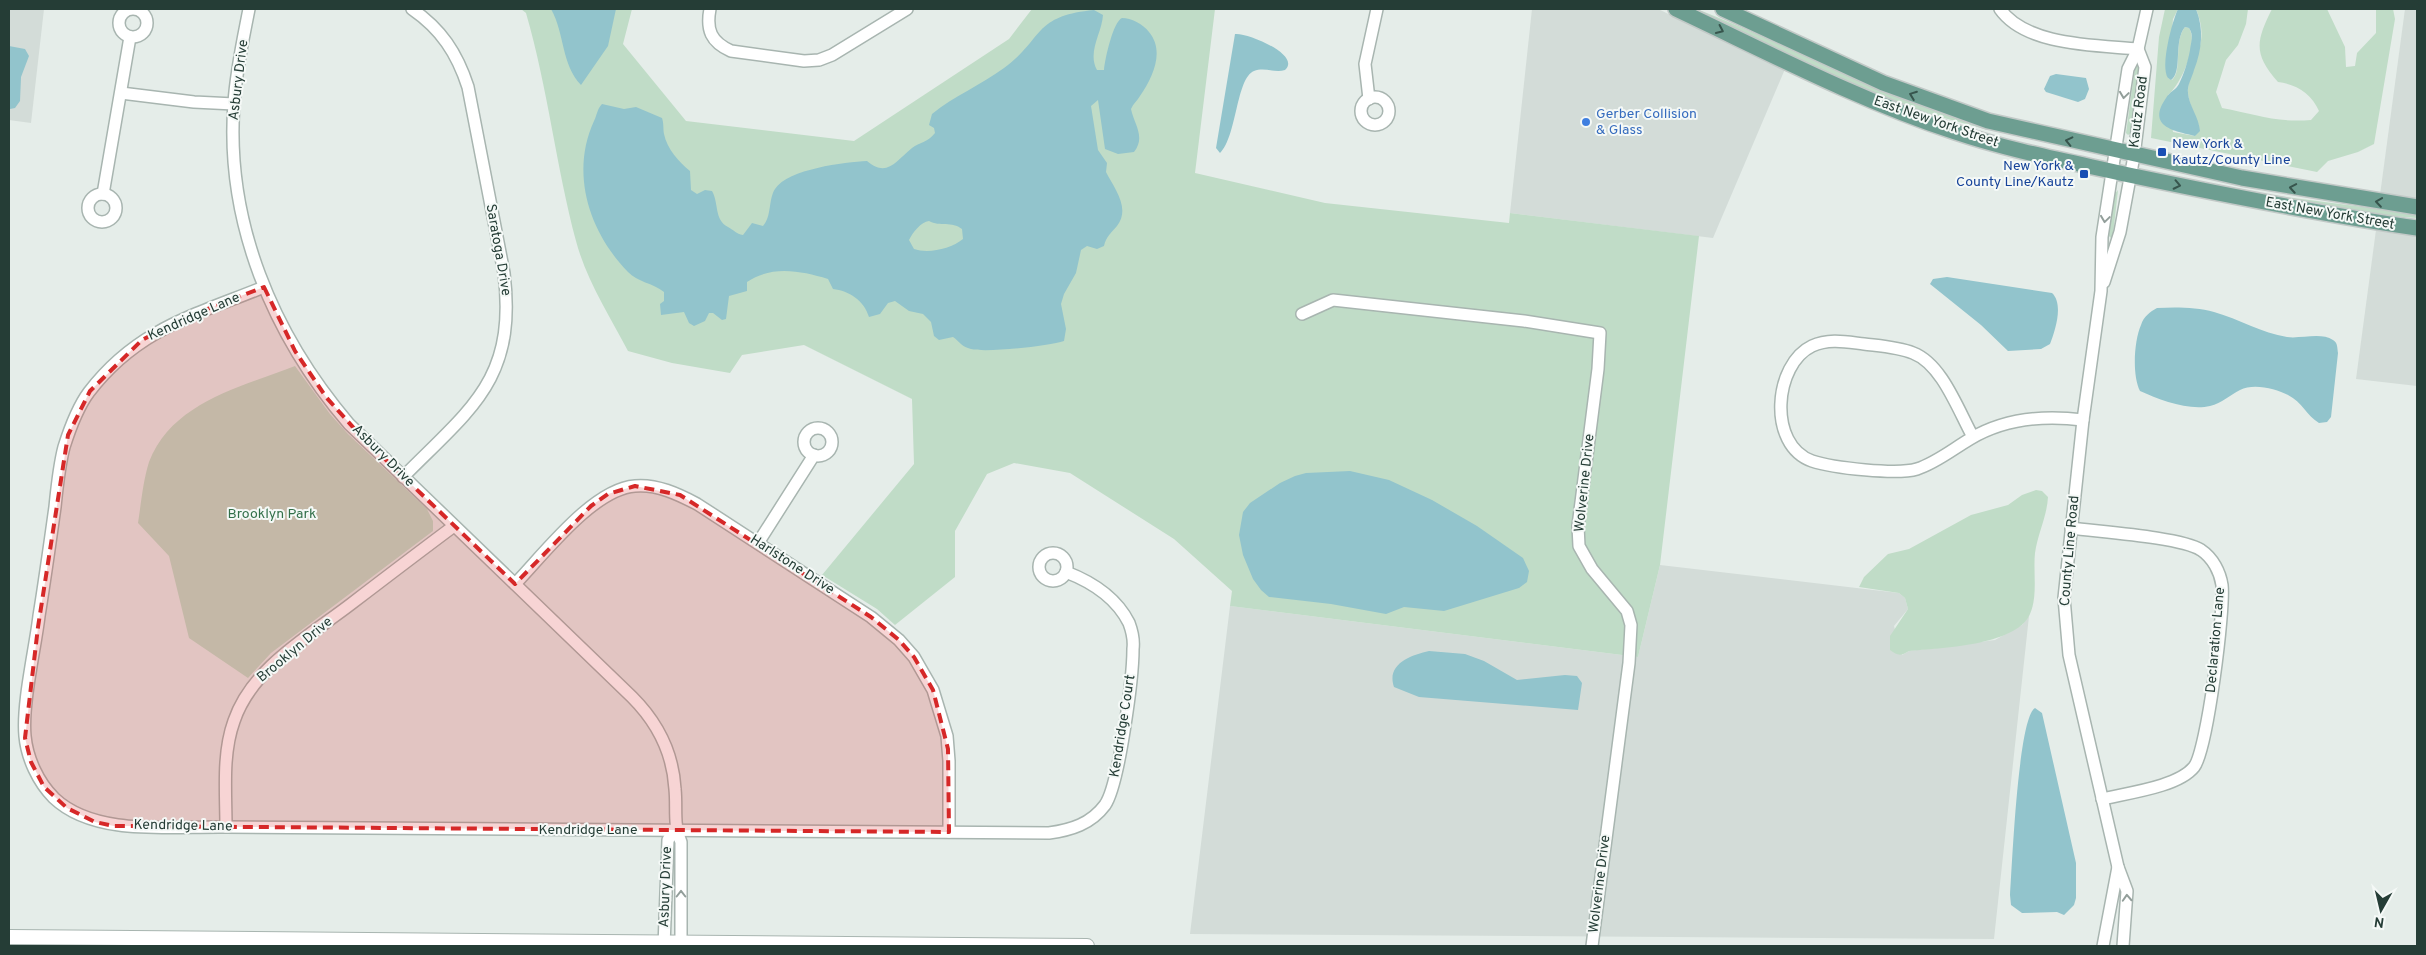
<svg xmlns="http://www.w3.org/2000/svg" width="2426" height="955" font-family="Overpass,sans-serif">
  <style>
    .built { fill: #d3dcd8 }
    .green { fill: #c0dcc7 }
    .water { fill: #92c4cc; fill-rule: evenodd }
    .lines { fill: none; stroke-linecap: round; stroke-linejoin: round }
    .minor-casing { stroke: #a8b5b0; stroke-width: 14 }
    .tertiary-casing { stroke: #a8b5b0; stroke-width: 16 }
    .primary-casing { stroke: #c2c9c7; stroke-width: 18 }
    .minor { stroke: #fff; stroke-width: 11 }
    .tertiary { stroke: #fff; stroke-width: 14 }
    .primary { stroke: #6d9e91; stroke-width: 15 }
    .oneway { stroke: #37554d }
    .oneway2 { stroke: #929e9a }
    .marked { fill: #d62828; fill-opacity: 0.2; stroke: #d62828; stroke-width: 4; stroke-dasharray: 10 6; stroke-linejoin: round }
    .shop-dot { fill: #3f7fe0; stroke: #f5f9f7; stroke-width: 2 }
    .transit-dot { fill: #1a4fb4; stroke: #f5f9f7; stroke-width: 2 }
    .labels { text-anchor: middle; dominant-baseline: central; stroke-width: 4; stroke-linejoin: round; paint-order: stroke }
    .street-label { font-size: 14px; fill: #253d36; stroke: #f5f9f7 }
    .shop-label { font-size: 14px; fill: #366cbe; stroke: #f5f9f7; text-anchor: start }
    .transit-label { font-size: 14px; fill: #164399; stroke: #f5f9f7; text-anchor: start }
    .park-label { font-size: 14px; fill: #33704a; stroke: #f5f9f7 }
  </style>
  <rect width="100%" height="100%" fill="#e5ede9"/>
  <!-- built -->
  <g class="built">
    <path d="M9 9H44L31 123 9 120Z"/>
    <path d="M1532 9H1658L1785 69 1713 238 1510 213Z"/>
    <path d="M2405 9H2417V201L2380 195Z"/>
    <path d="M2376 230 2417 235V386L2356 379Z"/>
    <path d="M1660 565 1899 593 1905 598 1908 609 1894 626 1902 655 1909 651 1995 640 2022 625 2029 616 1994 939 1190 934 1230 606 1638 657Z"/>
  </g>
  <!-- green -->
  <g class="green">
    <path d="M521 9H632L623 44 686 121 854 141 1009 39 1032 9H1215L1195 173 1325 203 1509 223 1510 213 1699 236 1660 565 1638 657 1230 606 1232 591 1174 539 1070 473 1014 463 987 474 955 531V577L895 625 877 609 822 575 914 464 912 399 804 345 742 355 730 373 672 363 628 351C609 315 586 279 576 241 556 166 548 89 526 13Z"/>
    <path d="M1692 9H1697C1795 48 1887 98 1988 127V130L1915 110 1867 91Z"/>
    <path d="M2165 9H2178L2173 19 2168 78 2172 80C2183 71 2173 42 2185 27L2189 28C2199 44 2181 84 2168 95L2173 132 2195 136 2199 126C2195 115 2187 100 2188 89 2191 57 2211 45 2196 9H2248L2246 24 2238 45 2226 60 2216 92 2222 108C2255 114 2276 123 2311 120L2319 111C2312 94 2296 84 2278 82 2253 54 2256 41 2272 9H2327L2345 47 2346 67 2355 66 2357 53 2376 33V9H2393L2395 19 2374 144 2358 152 2328 161 2317 172 2151 138 2159 37Z"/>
    <path d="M2138 66 2141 67 2132 132 2128 135 2126 133 2135 68Z"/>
    <path d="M2118 190 2113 235 2111 238 2108 235 2114 195Z"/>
    <path d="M2263 194 2417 214V218L2379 215 2263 196Z"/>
    <path d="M295 366 330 414 348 434 427 509 433 521V531L271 653 248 678 189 638 169 556 138 523C141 504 143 481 149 462 172 402 241 387 295 366Z"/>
    <path d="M2036 490 2042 491 2048 497C2047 516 2038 533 2035 553 2033 572 2038 596 2030 614 2016 646 1939 648 1909 651 1901 656 1898 656 1890 650V636L1908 609 1905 598 1899 593 1859 587 1864 577 1888 554 1909 549 1971 515 2008 505 2022 495Z"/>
  </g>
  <!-- water -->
  <g class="water">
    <path d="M551 9H616L608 46 581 85C561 64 565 34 551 9Z"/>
    <path d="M2178 9H2196C2204 29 2202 50 2194 70 2192 78 2187 85 2188 93 2189 106 2199 117 2200 131L2195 136C2175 131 2146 127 2166 98 2169 92 2176 90 2179 84 2184 74 2188 61 2190 50 2191 42 2194 35 2189 28L2185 27C2173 41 2183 72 2171 80L2168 78C2160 66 2172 22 2178 9Z"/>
    <path d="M1094 10 1103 15C1102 33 1087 52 1097 70H1104C1105 59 1113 22 1122 18 1131 18 1143 24 1149 32 1165 51 1153 77 1140 96 1137 101 1133 104 1131 109 1134 124 1146 137 1134 152L1118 154 1105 149 1098 100 1091 106 1098 150 1107 163 1106 172C1114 188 1131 208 1117 226 1111 233 1106 237 1104 246L1097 249 1087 246 1081 250 1076 273 1064 294 1061 304 1066 329 1064 341C1049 346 986 353 971 349 962 347 960 342 953 337L939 340 934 336 931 322 923 314 909 311 895 301 888 303 880 314 869 317C864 300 849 291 833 289L828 279C801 271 772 265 747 282V291L729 296 726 319 722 320 713 313H709L705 321 694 326 689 323 684 312 661 315 660 304 664 301V292C653 283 637 282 628 272 589 232 570 173 594 121 597 115 597 109 602 104L624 109 636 107 662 118C664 124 663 129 664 134 667 149 679 162 690 171L691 190 697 194 705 190 712 191C719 203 714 220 728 227 734 230 736 234 743 235L752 223 763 226C772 216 768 200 775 189 788 169 845 162 867 161 887 178 896 161 912 148 920 142 927 143 935 133L934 128 929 125 932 114C954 96 981 85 1004 68 1044 39 1032 16 1094 10ZM929 221C940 227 952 221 962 229L963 239C951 249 928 254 914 249L909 240C913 232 921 222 929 221Z"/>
    <path d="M1235 34C1246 32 1302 55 1285 70 1275 73 1264 67 1254 71 1236 78 1237 137 1220 153L1216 148Z"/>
    <path d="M9 46 25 49 29 56 21 77 20 101 15 108 10 109Z"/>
    <path d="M2056 74 2086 78 2089 89 2085 99 2078 102 2046 92 2044 89 2050 76Z"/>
    <path d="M1947 277 2052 293C2064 304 2055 331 2050 344L2041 349 2008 351 1981 325 1930 284 1933 279Z"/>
    <path d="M2157 308C2175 307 2196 307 2214 312 2239 319 2262 333 2287 337 2301 339 2321 332 2333 340 2338 343 2337 348 2338 353L2331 417 2327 422 2319 423C2307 416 2302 402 2288 395 2276 389 2254 383 2240 390 2230 395 2222 403 2210 406 2189 411 2160 400 2140 391 2132 375 2134 341 2141 325 2144 316 2150 312 2157 308Z"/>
    <path d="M1350 471 1389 480 1432 500 1477 526 1523 558 1529 571 1527 582 1519 588 1444 611 1404 607 1386 614 1331 604 1269 597 1261 590 1253 579 1243 555 1239 535 1243 512 1250 503 1280 483 1295 476 1306 473Z"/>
    <path d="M1429 651 1465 654 1484 661 1517 680 1565 675 1577 676 1582 683 1578 710 1419 697 1394 687C1386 664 1411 655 1429 651Z"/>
    <path d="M2035 708 2042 713 2076 863V898L2074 905 2064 915 2057 912 2022 913 2011 905 2010 895C2012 868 2018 718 2035 708Z"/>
  </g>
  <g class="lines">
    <!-- minor casing -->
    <g class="minor-casing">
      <g id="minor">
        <path d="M249 9C243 40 236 71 234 103 225 222 273 335 349 424L632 697C658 723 673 753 675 789 677 808 673 825 681 842V946"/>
        <path d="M710 9C706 30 711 42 731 51L804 61 819 60 832 55 907 9"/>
        <path d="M2000 9C2026 46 2096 45 2138 49"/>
        <circle cx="133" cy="23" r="14"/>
        <path d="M121 93 194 102 234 104"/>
        <circle cx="1375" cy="111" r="14"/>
        <path d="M1369 99 1365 64 1377 9"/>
        <path d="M103 194 130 37"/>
        <circle cx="102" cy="208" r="14"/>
        <path d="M2104 282 2120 232 2134 156 2145 67 2138 49"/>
        <path d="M264 287C195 315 137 329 89 392 77 408 70 428 64 447 59 466 57 487 55 507 50 543 45 579 39 616 35 650 22 703 25 736 27 758 38 782 54 798 95 837 172 826 226 827L1049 833C1071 830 1091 824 1105 805 1119 785 1133 677 1133 649 1134 641 1132 631 1129 623 1116 597 1092 582 1066 572"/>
        <path d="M1302 314 1333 300 1524 321 1600 333 1598 369 1578 526 1579 546 1592 569 1627 611 1631 625 1629 663 1592 946"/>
        <circle cx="818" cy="442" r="14"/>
        <path d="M1973 437C1958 410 1942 364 1913 353 1898 347 1880 346 1864 344 1847 342 1829 338 1812 346 1774 364 1767 445 1812 461 1833 468 1897 475 1917 469 1936 463 1953 449 1970 439 2005 418 2044 415 2083 420"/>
        <path d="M403 477C471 408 517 380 504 273L468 87C457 53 441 29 412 9"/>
        <path d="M2071 528C2100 532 2180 537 2201 550 2213 558 2220 572 2222 585 2225 609 2207 751 2194 767 2178 787 2127 793 2102 799"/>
        <path d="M758 543 814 455"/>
        <circle cx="1053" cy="567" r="14"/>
        <path d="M515 584C544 554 593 489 635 486 657 484 678 494 697 504L871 617 899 640 914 657 933 690 947 736 949 761V832"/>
        <path d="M226 827C226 792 222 754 234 721 252 668 308 637 351 604 385 578 419 552 454 526"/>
        <path d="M2118 867 2069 655 2064 598 2083 420 2101 291 2102 237 2128 69 2138 49 2147 9"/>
        <path d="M664 946 668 840 675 830"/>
        <path d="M2103 946 2118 867 2127 891 2123 946"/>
      </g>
    </g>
    <!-- tertiary casing -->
    <g class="tertiary-casing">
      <path id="tertiary" d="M9 937 1087 946"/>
    </g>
    <!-- primary casing -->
    <g class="primary-casing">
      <g id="primary">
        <path d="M1676 9C1767 52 1858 100 1955 132 2011 151 2071 162 2129 175 2225 195 2320 214 2417 228"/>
        <path d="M1723 9 1883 83 1988 121 2242 178 2417 207"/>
      </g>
    </g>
    <!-- minor -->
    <use href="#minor" class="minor"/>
    <!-- tertiary -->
    <use href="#tertiary" class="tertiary"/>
    <!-- primary -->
    <use href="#primary" class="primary"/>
  </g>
  <!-- one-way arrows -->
  <defs><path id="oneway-chevron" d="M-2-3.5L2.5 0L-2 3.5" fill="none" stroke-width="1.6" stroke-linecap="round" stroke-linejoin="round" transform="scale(1.25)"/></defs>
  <g class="oneway">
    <use href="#oneway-chevron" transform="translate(1720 30) rotate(25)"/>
    <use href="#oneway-chevron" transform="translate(1913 95) rotate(-159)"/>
    <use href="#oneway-chevron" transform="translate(2069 141) rotate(-167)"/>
    <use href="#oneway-chevron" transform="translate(2177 185) rotate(12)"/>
    <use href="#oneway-chevron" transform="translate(2293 188) rotate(-170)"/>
    <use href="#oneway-chevron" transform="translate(2379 202) rotate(-172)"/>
  </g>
  <g class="oneway2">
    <use href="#oneway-chevron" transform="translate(2124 95) rotate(98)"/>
    <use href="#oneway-chevron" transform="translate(2105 219) rotate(98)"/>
    <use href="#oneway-chevron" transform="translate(681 894) rotate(-90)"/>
    <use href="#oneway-chevron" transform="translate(2127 898) rotate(-93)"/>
  </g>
  <!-- marked area -->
  <path class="marked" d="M264 287 295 351 326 397 360 435 515 584 591 506 608 494 635 486 680 495 871 617 899 640 914 657 933 690 948 749 949 832 114 826 95 822 67 808 44 787 31 762 25 738 38 627 68 435 90 391 142 340 179 320Z"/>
  <!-- markers -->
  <circle class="shop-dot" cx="1586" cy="122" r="5"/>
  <g class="transit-dot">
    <rect x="2157" y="147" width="10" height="10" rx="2.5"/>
    <rect x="2079" y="169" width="10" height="10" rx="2.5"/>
  </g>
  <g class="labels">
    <!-- street labels -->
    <g class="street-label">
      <text transform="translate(239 80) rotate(-83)">Asbury Drive</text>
      <text transform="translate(2139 112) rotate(-83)">Kautz Road</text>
      <text transform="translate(1936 122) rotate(19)">East New York Street</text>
      <text transform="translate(2330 214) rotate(10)">East New York Street</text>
      <text transform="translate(498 250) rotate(80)">Saratoga Drive</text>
      <text transform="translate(194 317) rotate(-24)">Kendridge Lane</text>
      <text transform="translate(383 456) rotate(45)">Asbury Drive</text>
      <text transform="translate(1585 483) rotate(-84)">Wolverine Drive</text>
      <text transform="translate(2070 551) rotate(-85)">County Line Road</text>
      <text transform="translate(792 565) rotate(33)">Harlstone Drive</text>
      <text transform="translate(2216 640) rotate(-85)">Declaration Lane</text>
      <text transform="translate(295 650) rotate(-40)">Brooklyn Drive</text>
      <text transform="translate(1123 726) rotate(-81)">Kendridge Court</text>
      <text transform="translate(183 826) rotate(1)">Kendridge Lane</text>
      <text x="588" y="830">Kendridge Lane</text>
      <text transform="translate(1600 884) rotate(-83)">Wolverine Drive</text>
      <text transform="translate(666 887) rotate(-88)">Asbury Drive</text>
    </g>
    <!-- shop labels -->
    <g class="shop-label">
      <text x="1596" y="114">Gerber Collision<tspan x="1596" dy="16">&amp; Glass</tspan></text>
    </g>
    <!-- transit labels -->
    <g class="transit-label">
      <text x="2172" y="144">New York &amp;<tspan x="2172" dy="16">Kautz/County Line</tspan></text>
      <text x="2074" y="166" text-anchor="end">New York &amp;<tspan x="2074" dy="16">County Line/Kautz</tspan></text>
    </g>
    <!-- park labels -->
    <g class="park-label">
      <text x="272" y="514">Brooklyn Park</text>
    </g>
  </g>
  <!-- border -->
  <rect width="2426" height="955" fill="none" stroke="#253d36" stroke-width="20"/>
  <!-- north arrow -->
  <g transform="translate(2381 910) rotate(188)" stroke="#f5f9f7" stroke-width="4" paint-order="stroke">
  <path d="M0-4L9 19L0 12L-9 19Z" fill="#253d36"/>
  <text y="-8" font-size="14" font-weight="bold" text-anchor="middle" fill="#253d36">N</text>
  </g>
</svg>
